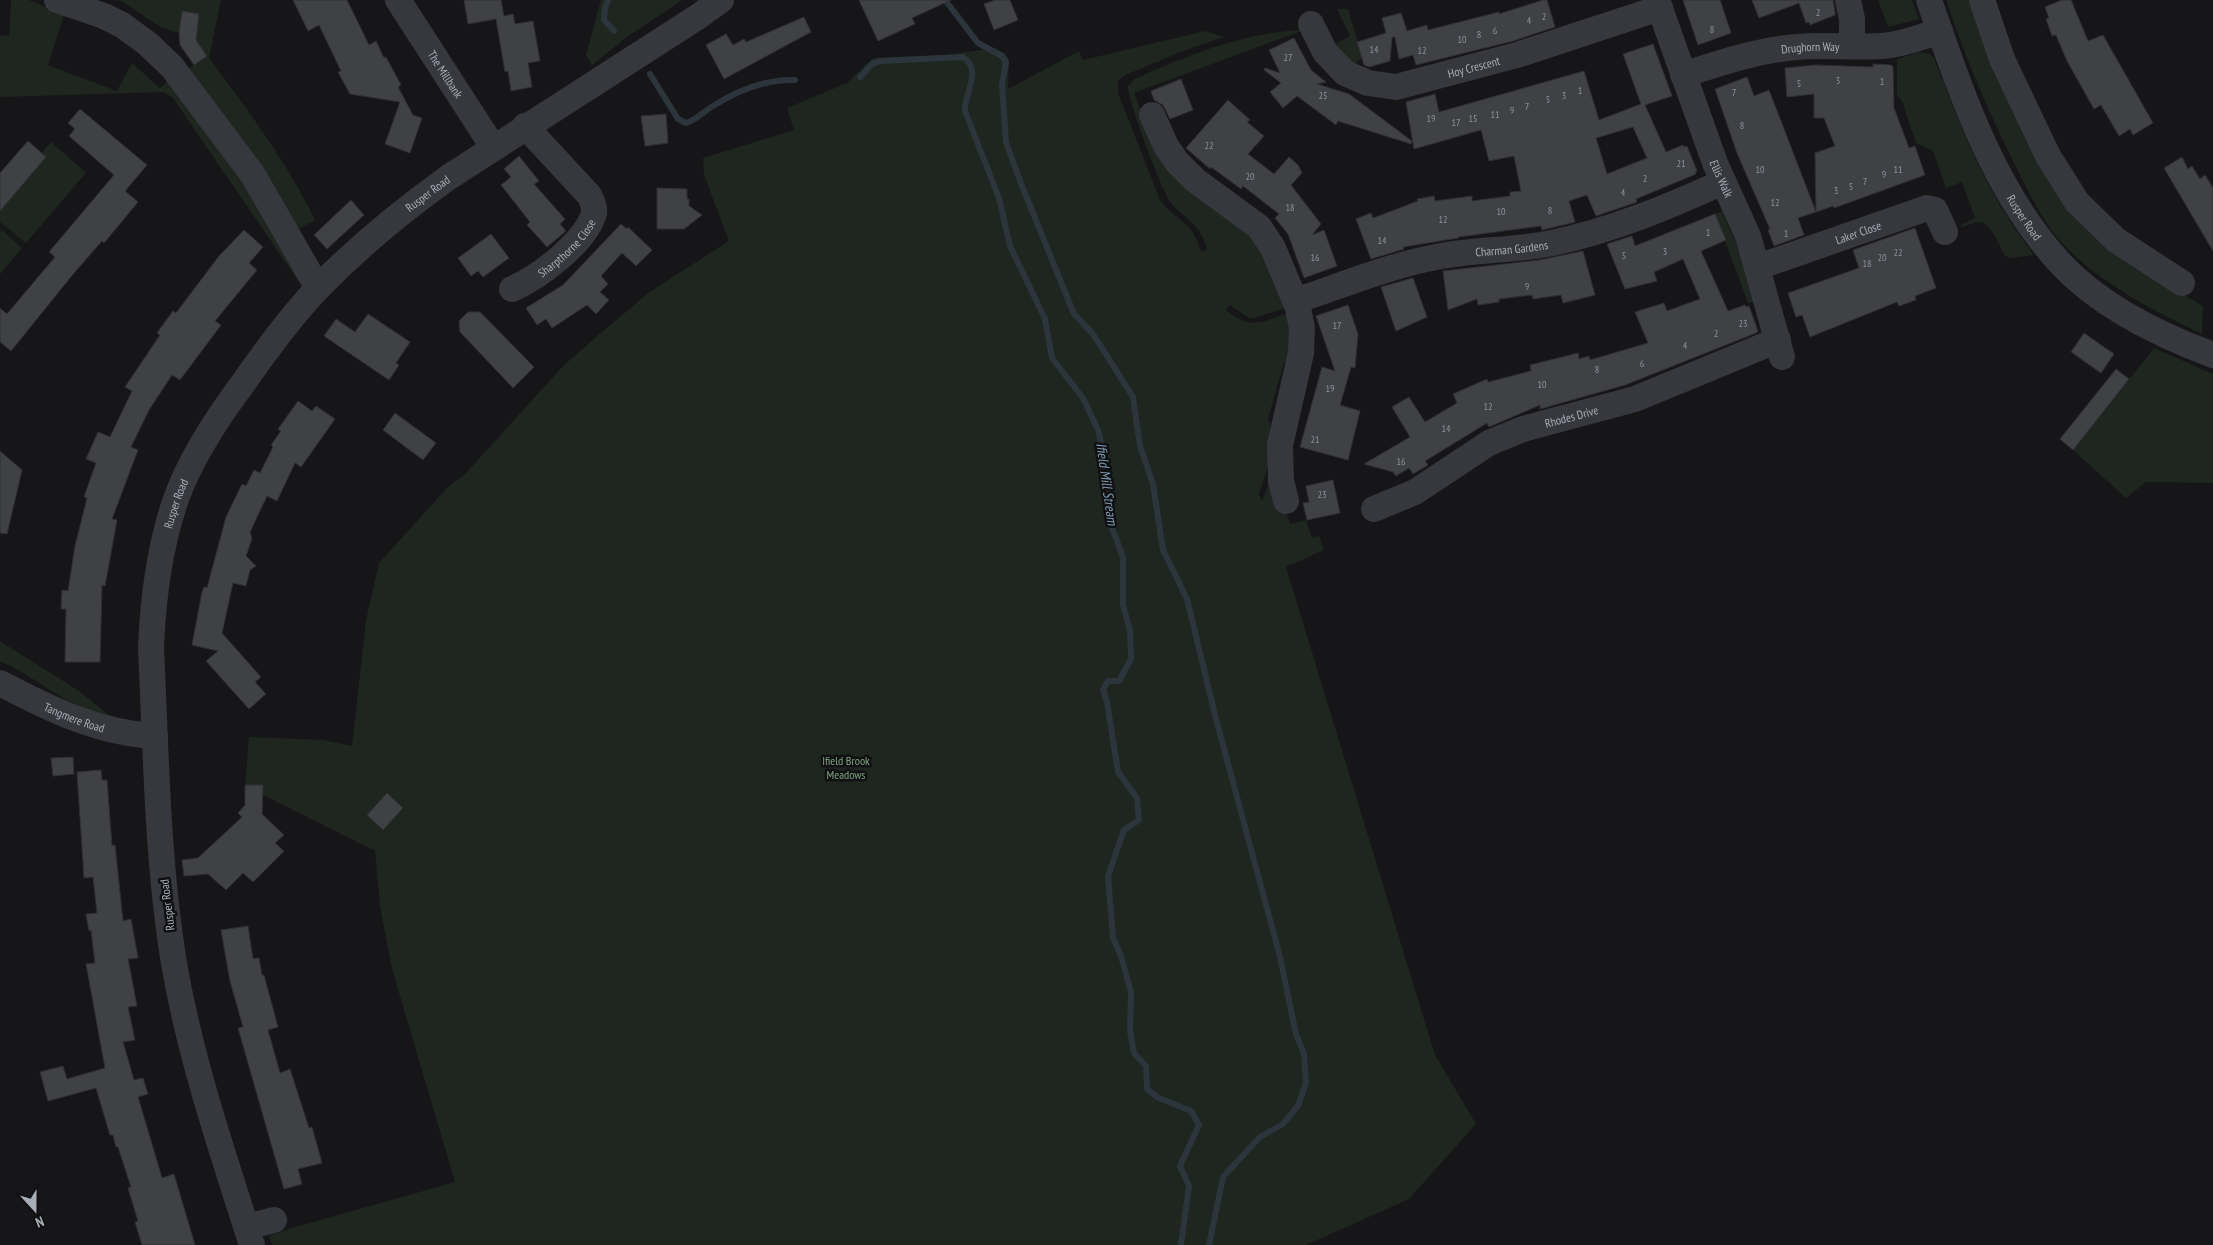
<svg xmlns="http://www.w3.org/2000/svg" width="2213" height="1245" font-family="'PT Sans Narrow',sans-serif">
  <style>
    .green { fill: #1e261f }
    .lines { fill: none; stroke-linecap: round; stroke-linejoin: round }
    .stream { stroke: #2c353c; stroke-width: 6 }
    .building { fill: #404145; stroke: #303034; fill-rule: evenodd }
    .minor { stroke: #37383d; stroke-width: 26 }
    .labels { text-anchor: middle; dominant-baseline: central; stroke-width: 5; stroke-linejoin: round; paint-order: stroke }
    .number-label { font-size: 10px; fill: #8e929b }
    .street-label { font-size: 12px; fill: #a8adb8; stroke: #111113 }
    .park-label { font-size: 12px; fill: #7fa381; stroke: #111113 }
    .water-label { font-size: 14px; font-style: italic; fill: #7f9bb3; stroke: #111113 }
  </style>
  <rect width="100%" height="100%" fill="#161618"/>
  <!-- green -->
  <g class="green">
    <path d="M11 0H29L64 15 48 65 117 91 132 63 160 88 171 78 186 95 306 277 299 282 173 98 163 92 0 97V35L9 36Z"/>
    <path d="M119 0H221L209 58C246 107 288 164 315 220L295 231 185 71 207 56 196 40 199 14 182 11 179 32C160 32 137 9 119 0Z"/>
    <path d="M601 0H682L627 37 592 65 586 55Z"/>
    <path d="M1878 0H1912L1919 19 1888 27Z"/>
    <path d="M1946 0H1974L2040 157 2151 276 2203 306 2202 334C2153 310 2100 284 2062 243 2042 221 2028 191 2015 165 1988 111 1965 57 1946 0Z"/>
    <path d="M1337 9H1348L1362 57 1352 67 1334 49 1337 43 1350 36Z"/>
    <path d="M1304 30 1134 93 1153 140 1254 233 1286 308 1250 319 1230 305 1226 310C1252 330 1259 323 1288 313L1292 360 1284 363 1268 419C1279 441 1266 472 1259 494L1262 501 1272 475 1290 524 1306 520 1312 538 1319 536 1324 550 1286 567 1435 1055 1476 1124 1409 1199 1306 1245H272L269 1236 285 1230 455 1182 392 969 380 907 375 851 263 795V785H245L249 737 324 740 352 746 366 620 379 563 447 488 466 473 563 366 597 336 651 291 729 241 704 175 703 158 794 130 787 108 847 83 873 58 946 55 994 48 1004 53 1009 59 1008 89 1079 51 1083 60 1205 31 1224 37 1183 51 1123 76 1118 81V93L1160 200C1178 223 1191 219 1201 251L1207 250C1200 222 1186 221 1170 202 1163 192 1126 97 1128 86L1135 79C1188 55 1245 32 1304 30Z"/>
    <path d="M1920 52 1930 54 1934 58C1962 130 1986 193 2034 255L2010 258 2005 256C2000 247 1991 221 1978 222 1971 223 1965 228 1959 226L1975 218 1962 182 1946 188 1933 151 1916 143 1902 101 1897 96V59Z"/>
    <path d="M51 142 85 172V174L26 243 0 222V206L3 207 46 157 42 153Z"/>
    <path d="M1722 211 1737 245 1754 302 1748 303 1715 214Z"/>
    <path d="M2 230 22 248 0 274V232Z"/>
    <path d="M2154 348 2213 374V483L2146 482 2126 498 2073 450Z"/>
    <path d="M0 641 79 691 109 715C70 711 36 676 0 661Z"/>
  </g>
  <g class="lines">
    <!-- stream -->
    <g class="stream">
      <path d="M608 0 605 8 604 20 614 31"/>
      <path d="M945 0 978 43 1002 56 1006 62 1002 85 1006 142 1020 181 1074 314 1093 334 1133 397 1140 446 1153 484 1163 550 1187 599 1216 719 1280 957 1296 1034 1304 1054 1306 1083 1298 1106 1283 1124 1260 1137 1223 1177 1209 1245"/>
      <path d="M650 74 678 119 686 123C696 120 703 112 713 106 737 91 767 79 795 80"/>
      <path d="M860 77 872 64 881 61 963 57C983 70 964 93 965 111L999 198 1010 246 1045 319 1052 358 1083 398 1098 430 1105 460 1112 528 1123 557V605L1130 631 1131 659 1119 681H1108L1103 690 1107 702 1118 772 1137 798 1139 820 1124 830 1108 876 1113 938 1121 956 1131 992 1130 1031 1134 1053 1146 1066 1147 1089 1157 1097 1191 1111 1199 1125 1180 1166 1189 1186 1181 1245"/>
    </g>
  </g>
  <!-- building -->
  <g class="building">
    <path d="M293 0H347L369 45 376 41 384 58 386 57 401 85 398 87 413 115 422 118 410 153 385 144 400 102 350 94 338 72 341 71 319 25 308 31Z"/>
    <path d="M464 0H501L504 16 513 14 515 24 533 21 540 61 528 63 532 87 511 91 508 71 505 72 496 19 468 24Z"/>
    <path d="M859 0H951L912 18 915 24 878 41Z"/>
    <path d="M995 0H1010L1018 20 994 30 984 4Z"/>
    <path d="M1543 0H1547L1555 27 1513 41 1416 65 1413 55 1399 59 1395 37H1392L1390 61 1369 67 1364 65 1357 42 1386 33 1382 18 1401 13 1407 31 1427 25 1428 30 1499 12V14Z"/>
    <path d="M1683 0H1720L1731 33 1698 45Z"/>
    <path d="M1752 0H1833L1835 12V15L1810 25 1809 22 1806 23 1799 3 1759 18Z"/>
    <path d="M2062 0H2071L2088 41 2103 35 2153 123 2133 135 2130 129 2119 136 2101 105 2094 109 2067 61 2056 35 2052 36 2046 19 2049 18 2045 7Z"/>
    <path d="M182 11 199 14 196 40 207 56 194 65 180 45 179 32Z"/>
    <path d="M804 17 811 32 724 79 706 45 726 34 733 45 744 39 746 42Z"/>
    <path d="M1294 38 1311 70 1326 82 1317 84 1349 94 1412 141 1411 144 1338 121 1336 125 1297 96 1283 108 1270 92 1281 83 1264 70 1265 68 1280 73 1269 50Z"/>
    <path d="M1653 44 1672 96 1645 105 1666 152 1683 145 1684 147 1687 146 1697 171 1695 172 1696 174 1636 199 1637 202 1596 216 1587 195 1569 201 1575 222 1571 223 1542 230 1541 226 1458 237V238L1403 247 1404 249 1371 259 1356 219 1371 213 1373 218 1418 201 1417 199 1434 196 1435 201 1472 196V201L1510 196V192L1521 191 1514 156 1489 161 1481 130 1414 149 1406 102 1435 94 1439 112 1584 71 1599 120 1641 104 1623 54ZM1633 127 1647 158 1607 174 1596 138Z"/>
    <path d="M1873 64 1891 65 1893 67 1894 108 1909 148 1915 146 1925 175 1834 208 1833 206 1816 212 1815 153 1835 146 1824 118H1814V94L1787 97 1785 68 1816 65 1873 67Z"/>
    <path d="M1747 77 1754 96 1769 90 1816 212 1798 218 1804 235 1774 246 1768 230 1770 229 1737 153 1715 89Z"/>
    <path d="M1181 79 1193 110 1170 119 1163 105 1154 100 1151 91Z"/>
    <path d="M1228 100 1250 120 1247 122 1264 136 1248 154 1274 174 1289 157 1298 165 1302 173 1291 185 1321 224 1312 235 1324 230 1337 266 1304 278 1288 234 1275 218 1279 214 1243 186 1241 189 1211 167 1210 169 1186 148Z"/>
    <path d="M80 109 147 165 125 191 138 202 104 243 102 241 74 273 11 351 0 342V308L7 314 55 257 49 252 114 175 69 136 75 129 68 123Z"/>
    <path d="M666 114 668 143 645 146 641 116Z"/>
    <path d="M28 141 46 157 0 211V173Z"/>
    <path d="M519 156 539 181 534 184 565 219 560 224 566 231 547 247 527 225 530 222 501 185 511 177 504 169Z"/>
    <path d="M2182 157 2188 169 2192 166 2200 179 2205 175 2213 188V251L2164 168Z"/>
    <path d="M657 188 687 189V199H689V206L702 215 684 229H657Z"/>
    <path d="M351 200 364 215 327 249 314 235Z"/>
    <path d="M1715 214 1726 240 1701 251 1728 311 1745 305 1746 307 1749 306 1758 331 1756 333 1625 385 1540 409V405L1489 427 1487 423 1425 461 1428 465 1413 474 1409 468 1396 476 1393 472 1364 464 1410 437 1392 407 1409 397 1425 422 1457 403 1453 394 1487 379 1488 382 1531 371 1530 365 1578 353 1579 359 1589 356 1590 360 1648 343 1635 312 1664 303 1667 311 1700 299 1683 259 1654 272 1657 281 1625 289 1607 244 1632 236 1635 246Z"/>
    <path d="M621 224 627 229 628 227 652 250 636 266 622 253 601 276 608 284 600 292 609 300 596 314 587 305 552 328 546 319 537 325 526 308 563 285Z"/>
    <path d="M1915 228 1936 288 1915 296 1916 300 1899 306 1897 302 1810 337 1802 315 1796 317 1788 293 1859 268 1853 250Z"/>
    <path d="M244 230 263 247 249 263 257 270 215 321 221 325 180 380 172 375 149 410 131 447 138 450 112 519 117 520 105 586 102 585 100 662H65L66 609H61L62 590 68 591 75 546 87 498 84 497 96 463 86 459 98 432 110 437 132 391 125 387 160 335 157 333 173 311 176 313 219 256Z"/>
    <path d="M491 234 509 258 483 277 478 271 471 276 458 258Z"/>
    <path d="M1583 251 1595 295 1563 303 1561 295 1533 299 1532 295 1499 299V302L1478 305 1477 299 1448 310 1443 271 1540 260Z"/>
    <path d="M1413 278 1427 317 1396 331 1381 287Z"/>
    <path d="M1348 305 1358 334 1355 368 1351 367 1340 405 1360 411 1348 460 1300 447 1322 367 1335 371 1316 316Z"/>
    <path d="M468 312H480L534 367 513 388 460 332 459 321Z"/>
    <path d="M368 314 410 342 396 363 399 365 389 380 324 336 336 319 355 332Z"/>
    <path d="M2084 333 2114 354 2101 373 2071 352Z"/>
    <path d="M2116 369 2129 379 2073 450 2060 439Z"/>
    <path d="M298 401 312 411 316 406 335 419 301 467 295 463 277 501 267 496 250 532 252 539 246 556 256 566 250 570 246 586 233 583 222 633 261 677 255 682 266 694 249 709 206 661 218 651 192 645 202 592 204 587 207 588 226 517 242 484 246 486 254 470 260 473 273 447 271 445 281 431 278 429Z"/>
    <path d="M395 413 436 443 423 460 383 430Z"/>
    <path d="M0 451 22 470 7 534 0 533Z"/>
    <path d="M1333 480 1340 513 1307 520 1303 503 1309 502 1306 486Z"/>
    <path d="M73 757 74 774 53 776 51 758Z"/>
    <path d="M101 770 102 780H107L112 846 115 845 123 921 131 919 138 958 128 959 137 1006 128 1007 135 1040 123 1042 134 1080 143 1078 148 1094 138 1097 162 1178 174 1174 195 1245H142L135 1222 138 1221 128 1188 131 1187 118 1147H116L113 1135H110L96 1088 48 1101 40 1072 63 1066 67 1079 105 1068 86 964 95 963 91 930 89 931 86 914 97 913 93 877 84 878 77 772Z"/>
    <path d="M245 785H263L262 814 284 835 275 843 284 851 253 882 243 873 226 890 208 874 184 876 182 860 198 858 242 817 238 813 245 805Z"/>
    <path d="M387 793 403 808 383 830 367 815Z"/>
    <path d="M248 926 253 959 259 958 262 975H264L278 1027 268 1030 280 1073 290 1069 309 1128 312 1127 322 1163 298 1169 302 1184 284 1189 238 1028 243 1027 230 981 221 930Z"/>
  </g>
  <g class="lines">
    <!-- minor -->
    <g class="minor">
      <path d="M57 0 104 16 122 25 148 44 172 67 253 175 318 288"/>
      <path id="s1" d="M398 0 493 147"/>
      <path id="s2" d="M1657 0 1715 163 1748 236 1782 357"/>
      <path d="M1848 0 1852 19V46"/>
      <path id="s3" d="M1929 0C1961 92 1993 191 2061 264 2101 307 2159 335 2213 355"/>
      <path d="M1982 0 2002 59 2048 156 2077 202 2116 240 2182 283"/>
      <path id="s4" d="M1311 24 1325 52 1345 73 1368 83 1396 87 1517 55 1660 8"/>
      <path id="s5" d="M1683 75C1720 63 1758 50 1797 47 1825 44 1853 48 1881 46 1901 45 1921 37 1940 31"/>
      <path d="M1152 115 1166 146 1177 162 1195 180 1259 227 1273 248 1298 308 1302 328 1301 353 1280 445 1281 481 1286 501"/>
      <path id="s6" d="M1758 267 1927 208 1935 210 1945 232"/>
      <path id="s7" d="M512 289C538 278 586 242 594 213 595 207 592 201 589 195L525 126"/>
      <path id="s8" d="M1295 301C1341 286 1388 266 1436 257 1474 249 1514 251 1552 243 1613 230 1668 207 1723 182"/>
      <path id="s9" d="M1374 509 1415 492 1489 443 1523 429 1635 399 1778 340"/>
      <path id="s10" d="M0 683C50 709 98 733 155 736"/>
      <path d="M247 1227 274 1220"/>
      <path id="s11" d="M252 1245C222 1151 189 1055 173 957 157 855 156 751 151 648 153 597 159 548 176 499 191 457 217 418 244 382 267 349 291 316 319 287 359 246 403 210 449 177L699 16 721 0"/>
    </g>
  </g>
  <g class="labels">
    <!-- number labels -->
    <g class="number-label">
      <text x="1818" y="12">2</text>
      <text x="1544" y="16">2</text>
      <text x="1529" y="20">4</text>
      <text x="1712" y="29">8</text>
      <text x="1495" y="30">6</text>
      <text x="1479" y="34">8</text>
      <text x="1462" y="39">10</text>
      <text x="1374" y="49">14</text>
      <text x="1422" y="50">12</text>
      <text x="1288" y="57">27</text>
      <text x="1838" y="80">3</text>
      <text x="1882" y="81">1</text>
      <text x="1799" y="83">5</text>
      <text x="1580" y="90">1</text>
      <text x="1734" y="92">7</text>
      <text x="1323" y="95">25</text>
      <text x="1564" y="95">3</text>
      <text x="1548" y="99">5</text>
      <text x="1527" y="106">7</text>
      <text x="1512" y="110">9</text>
      <text x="1495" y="114">11</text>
      <text x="1431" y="118">19</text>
      <text x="1473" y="118">15</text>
      <text x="1456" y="122">17</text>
      <text x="1742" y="125">8</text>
      <text x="1209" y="145">22</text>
      <text x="1681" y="163">21</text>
      <text x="1760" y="169">10</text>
      <text x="1898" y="169">11</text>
      <text x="1884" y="174">9</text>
      <text x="1250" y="176">20</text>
      <text x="1645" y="178">2</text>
      <text x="1865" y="181">7</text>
      <text x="1851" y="186">5</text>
      <text x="1836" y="190">3</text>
      <text x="1623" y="192">4</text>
      <text x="1775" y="202">12</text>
      <text x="1290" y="207">18</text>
      <text x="1550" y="210">8</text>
      <text x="1501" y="211">10</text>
      <text x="1443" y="219">12</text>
      <text x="1708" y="232">1</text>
      <text x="1786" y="233">1</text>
      <text x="1382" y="240">14</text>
      <text x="1665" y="251">3</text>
      <text x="1898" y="252">22</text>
      <text x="1624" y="255">5</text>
      <text x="1315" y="257">16</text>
      <text x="1882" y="257">20</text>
      <text x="1867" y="263">18</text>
      <text x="1527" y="286">9</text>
      <text x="1743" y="323">23</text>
      <text x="1337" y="325">17</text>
      <text x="1716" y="333">2</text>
      <text x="1685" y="345">4</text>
      <text x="1642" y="363">6</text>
      <text x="1597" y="369">8</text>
      <text x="1542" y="384">10</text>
      <text x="1330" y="388">19</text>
      <text x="1488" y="406">12</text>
      <text x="1446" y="428">14</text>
      <text x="1315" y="439">21</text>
      <text x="1401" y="461">16</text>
      <text x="1322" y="494">23</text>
    </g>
    <!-- street labels -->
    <g class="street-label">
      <text stroke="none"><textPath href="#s5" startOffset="131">Drughorn Way</textPath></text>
      <text stroke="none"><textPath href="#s4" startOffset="194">Hoy Crescent</textPath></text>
      <text stroke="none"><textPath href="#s1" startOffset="88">The Millbank</textPath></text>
      <text stroke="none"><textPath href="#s2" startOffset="190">Ellis Walk</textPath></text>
      <text stroke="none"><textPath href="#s11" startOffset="1161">Rusper Road</textPath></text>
      <text stroke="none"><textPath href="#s3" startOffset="238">Rusper Road</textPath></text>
      <text stroke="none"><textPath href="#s6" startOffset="106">Laker Close</textPath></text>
      <text stroke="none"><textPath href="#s7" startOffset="69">Sharpthorne Close</textPath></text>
      <text stroke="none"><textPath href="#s8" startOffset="224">Charman Gardens</textPath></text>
      <text stroke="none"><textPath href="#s9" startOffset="220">Rhodes Drive</textPath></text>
      <text stroke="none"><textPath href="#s11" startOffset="756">Rusper Road</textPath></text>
      <text stroke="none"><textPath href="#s10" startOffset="82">Tangmere Road</textPath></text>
      <text transform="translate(167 905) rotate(-97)">Rusper Road</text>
    </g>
    <!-- park labels -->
    <g class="park-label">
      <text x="846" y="760">Ifield Brook<tspan x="846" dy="14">Meadows</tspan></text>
    </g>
    <!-- water labels -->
    <g class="water-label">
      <text transform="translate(1107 484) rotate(82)">Ifield Mill Stream</text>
    </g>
  </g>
  <!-- north arrow -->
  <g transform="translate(35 1210) rotate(159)" stroke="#111113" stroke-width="4" paint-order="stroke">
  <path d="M0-4L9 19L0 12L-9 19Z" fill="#a8adb8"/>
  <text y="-8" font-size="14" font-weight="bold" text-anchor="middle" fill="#a8adb8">N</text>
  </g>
</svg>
